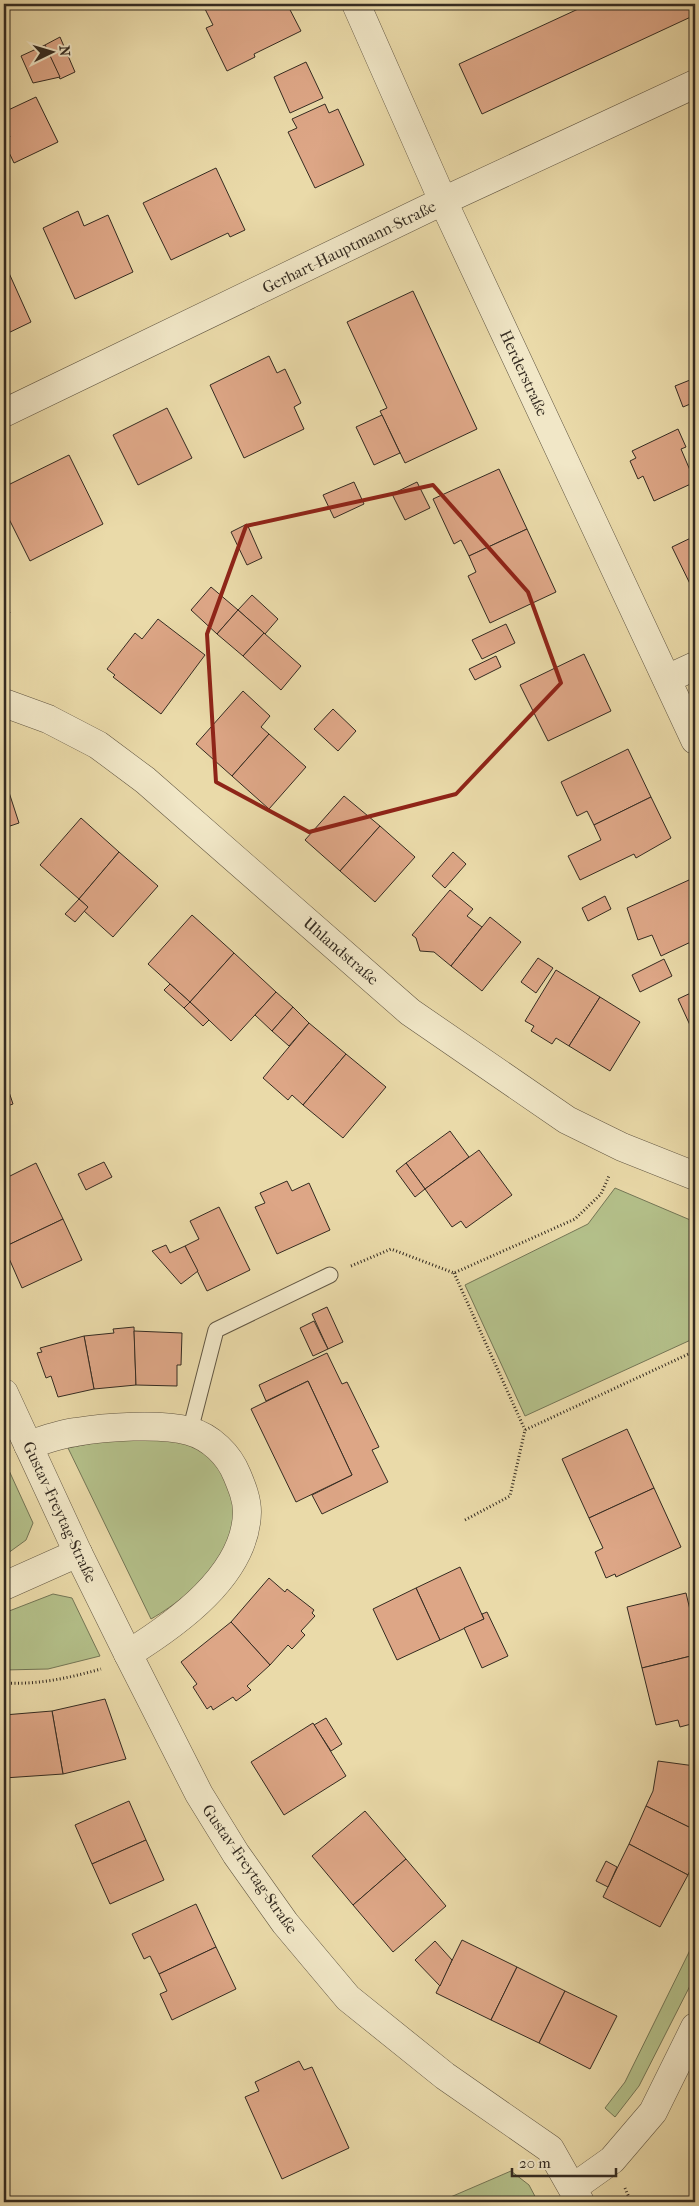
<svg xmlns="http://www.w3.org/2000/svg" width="699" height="2206" font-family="'IM FELL French Canon',serif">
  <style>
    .green { fill: #b4c08a; stroke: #747656 }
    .building { fill: #dda686; stroke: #342b21 }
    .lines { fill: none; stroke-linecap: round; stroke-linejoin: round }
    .lane-casing { stroke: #625743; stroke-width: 17 }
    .street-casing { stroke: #625743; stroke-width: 29 }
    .path { stroke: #342b21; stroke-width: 3; stroke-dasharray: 1 2.5; stroke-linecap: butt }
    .lane { stroke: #f1e7c7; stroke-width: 15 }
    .street { stroke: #f1e7c7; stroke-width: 28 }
    .marked { fill: none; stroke: #8f2418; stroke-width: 4; stroke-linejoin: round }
    .labels { text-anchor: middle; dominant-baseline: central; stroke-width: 5; stroke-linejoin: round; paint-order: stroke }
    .street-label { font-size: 16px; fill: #342b21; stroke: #f1e7c7 }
  </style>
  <rect width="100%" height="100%" fill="#eadaa9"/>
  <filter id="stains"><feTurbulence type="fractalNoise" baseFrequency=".004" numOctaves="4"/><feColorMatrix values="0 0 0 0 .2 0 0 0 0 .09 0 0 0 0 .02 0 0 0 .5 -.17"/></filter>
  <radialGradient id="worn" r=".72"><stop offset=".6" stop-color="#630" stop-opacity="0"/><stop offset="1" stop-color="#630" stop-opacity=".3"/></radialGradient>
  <!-- green -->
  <g class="green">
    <path d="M615 1188 695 1222V1338L525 1416 465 1285 588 1224Z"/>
    <path d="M139 1439C154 1440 170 1439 185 1442 198 1445 215 1461 223 1472 261 1531 200 1591 151 1619L68 1448 98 1442Z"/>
    <path d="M6 1464 33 1523 26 1540 4 1556V1465Z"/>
    <path d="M53 1594 72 1598 100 1656 48 1669 4 1670V1613Z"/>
    <path d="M695 1940V1976L639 2086 615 2117 605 2108 625 2082Z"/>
    <path d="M511 2171 529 2185 538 2202H439Z"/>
  </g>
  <!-- building -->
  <g class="building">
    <path d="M205 4H287L301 31 254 54 255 57 227 71 206 28 213 25 203 5Z"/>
    <path d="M589 4H695V15L482 114 459 64Z"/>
    <path d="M60 37 75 72 60 79 45 45Z"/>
    <path d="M45 45 60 77 33 83 21 56Z"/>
    <path d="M306 62 323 98 290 113 274 77Z"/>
    <path d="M36 97 58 142 14 163 4 142 10 137 4 123V112Z"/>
    <path d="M325 104 329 113 338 109 364 165 315 188 288 132 297 128 292 119Z"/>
    <path d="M216 168 245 230 230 237 228 233 171 260 143 203Z"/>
    <path d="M78 211 84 226 108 215 133 272 75 299 43 228Z"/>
    <path d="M4 262 31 322 4 335Z"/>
    <path d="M413 291 477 429 405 463 380 411 387 408 347 322Z"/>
    <path d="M269 356 277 373 285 369 301 403 294 407 304 429 244 458 210 385Z"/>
    <path d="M695 378V402L683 407 675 386Z"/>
    <path d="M167 408 192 458 138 485 113 435Z"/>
    <path d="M382 415 400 453 374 465 356 427Z"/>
    <path d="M678 429 686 447 681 449 695 482 654 501 643 476 638 479 630 461 636 458 632 451Z"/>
    <path d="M69 455 103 524 30 561 4 509V487Z"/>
    <path d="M499 469 527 529 469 556 461 540 454 544 433 499Z"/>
    <path d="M354 482 364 504 334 518 323 495Z"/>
    <path d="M417 482 430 508 405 520 392 494Z"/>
    <path d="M247 524 262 558 247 565 231 532Z"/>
    <path d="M527 529 556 592 490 623 468 576 476 572 469 556Z"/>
    <path d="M695 536V594L672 547Z"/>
    <path d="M211 587 238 610 217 634 191 610Z"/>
    <path d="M252 595 278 619 265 634 238 610Z"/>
    <path d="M4 599 10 613 4 616Z"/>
    <path d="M238 610 264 633 243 656 217 634Z"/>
    <path d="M158 619 205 655 161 714 113 677 115 675 107 669 135 633 142 639Z"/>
    <path d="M506 624 515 643 482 659 472 640Z"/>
    <path d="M264 633 301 666 281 690 243 656Z"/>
    <path d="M584 654 611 711 548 741 520 685Z"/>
    <path d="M496 656 501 667 475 680 469 669Z"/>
    <path d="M243 691 270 716 261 727 269 734 232 776 196 744Z"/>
    <path d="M333 709 356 731 338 751 314 729Z"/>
    <path d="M269 734 306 767 269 809 232 776Z"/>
    <path d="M628 749 651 797 594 825 587 811 577 816 561 782Z"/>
    <path d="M4 777 19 823 4 828Z"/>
    <path d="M344 796 380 826 340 871 305 840Z"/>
    <path d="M651 797 671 838 636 858 634 854 580 880 568 856 601 840 594 825Z"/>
    <path d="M81 818 119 852 79 899 40 865Z"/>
    <path d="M380 826 415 857 375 902 340 871Z"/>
    <path d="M119 852 158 886 113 937 84 911 88 907 79 899Z"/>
    <path d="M453 852 466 864 445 888 432 876Z"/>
    <path d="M689 880 695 894V940L661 956 652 935 638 940 627 908Z"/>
    <path d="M450 890 473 909 467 916 482 927 451 966 434 952 420 951 416 938 412 935Z"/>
    <path d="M605 896 611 909 588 921 582 908Z"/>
    <path d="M79 899 88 907 75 922 65 914Z"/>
    <path d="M192 915 234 953 190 1002 148 964Z"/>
    <path d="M490 917 521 942 482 991 451 966Z"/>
    <path d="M234 953 276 992 231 1041 190 1002Z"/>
    <path d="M538 958 553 968 536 993 521 982Z"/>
    <path d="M664 959 672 976 640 992 632 975Z"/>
    <path d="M556 970 600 997 569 1046 556 1038 552 1044 531 1031 534 1026 525 1021Z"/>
    <path d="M170 984 190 1002 184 1008 164 990Z"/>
    <path d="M695 991V1036L678 999Z"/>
    <path d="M276 992 293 1007 272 1031 255 1015Z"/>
    <path d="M600 997 640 1022 610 1071 569 1046Z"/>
    <path d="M190 1002 209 1020 203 1026 184 1008Z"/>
    <path d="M293 1007 309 1023 289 1046 272 1031Z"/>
    <path d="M309 1023 346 1054 303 1105 292 1095 288 1100 263 1078Z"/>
    <path d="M346 1054 386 1087 343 1138 303 1105Z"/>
    <path d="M5 1080 13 1104 4 1107V1081Z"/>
    <path d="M450 1131 469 1157 425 1189 406 1163Z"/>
    <path d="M479 1150 512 1195 466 1228 461 1221 452 1227 425 1189Z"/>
    <path d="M104 1162 112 1177 86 1190 78 1174Z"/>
    <path d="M36 1163 63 1219 4 1247V1179Z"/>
    <path d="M406 1163 425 1189 415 1197 396 1171Z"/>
    <path d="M287 1181 292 1191 309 1183 330 1230 277 1254 255 1207 265 1203 260 1193Z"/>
    <path d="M219 1207 250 1270 207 1291 185 1246 199 1239 190 1221Z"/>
    <path d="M63 1219 82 1260 22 1288 4 1247Z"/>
    <path d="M166 1245 170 1253 185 1246 198 1271 181 1284 152 1251Z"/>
    <path d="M327 1307 343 1342 328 1349 312 1314Z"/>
    <path d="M314 1321 328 1349 313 1356 300 1328Z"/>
    <path d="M134 1327 136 1385 94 1389 84 1336 114 1333 113 1329Z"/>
    <path d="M134 1331 182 1333 181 1365H177V1386L136 1385Z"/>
    <path d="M84 1336 94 1389 58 1397 51 1376 46 1378 37 1353 42 1352 40 1348Z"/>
    <path d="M327 1353 342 1384 347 1382 379 1447 372 1450 388 1482 322 1514 312 1495 352 1475 308 1381 266 1401 259 1385Z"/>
    <path d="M308 1381 352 1475 296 1502 251 1409Z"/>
    <path d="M627 1429 654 1488 589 1518 562 1459Z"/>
    <path d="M654 1488 681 1547 616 1577 615 1574 606 1578 595 1552 603 1548 589 1518Z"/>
    <path d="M460 1567 484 1619 440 1640 416 1588Z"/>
    <path d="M269 1578 285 1592 287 1589 314 1610 312 1613 315 1616 301 1631 305 1635 292 1649 288 1645 270 1665 231 1622Z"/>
    <path d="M416 1588 440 1640 397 1660 373 1609Z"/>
    <path d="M686 1593 695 1631V1655L642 1668 627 1607Z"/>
    <path d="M487 1612 508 1656 482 1668 464 1628 484 1619 482 1614Z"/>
    <path d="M231 1622 270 1665 247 1686 251 1690 236 1701 233 1697 213 1710 211 1706 207 1709 193 1687 197 1684 181 1662Z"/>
    <path d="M695 1655V1723L680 1727 678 1720 656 1725 642 1668Z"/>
    <path d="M105 1699 126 1759 63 1774 52 1711Z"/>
    <path d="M52 1711 63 1774 4 1778V1715Z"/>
    <path d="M326 1718 342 1744 331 1751 314 1725Z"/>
    <path d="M313 1723 346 1776 284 1815 251 1762Z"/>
    <path d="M658 1761 695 1766V1830L646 1806 653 1791Z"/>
    <path d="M129 1801 146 1840 92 1864 75 1825Z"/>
    <path d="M646 1806 695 1830V1859L688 1875 629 1844Z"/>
    <path d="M365 1811 406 1859 353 1905 312 1856Z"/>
    <path d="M146 1840 164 1880 110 1904 92 1864Z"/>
    <path d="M629 1844 688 1875 660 1927 603 1897Z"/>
    <path d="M406 1859 446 1906 393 1952 353 1905Z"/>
    <path d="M606 1861 617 1867 608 1887 596 1881Z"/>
    <path d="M196 1904 216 1947 159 1974 150 1956 144 1959 132 1934Z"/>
    <path d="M462 1940 517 1967 491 2020 436 1993Z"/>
    <path d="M435 1941 452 1960 440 1986 415 1960Z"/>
    <path d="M216 1947 236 1989 172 2020 160 1994 167 1991 159 1974Z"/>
    <path d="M517 1967 565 1991 539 2043 491 2020Z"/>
    <path d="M565 1991 617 2016 590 2069 539 2043Z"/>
    <path d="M299 2061 304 2070 312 2067 349 2148 282 2179 245 2097 259 2091 255 2082Z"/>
    <path d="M695 2194V2202H678Z"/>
  </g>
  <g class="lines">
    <!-- lane casing -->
    <g class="lane-casing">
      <path id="lane" d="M190 1431 216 1330 330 1275"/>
    </g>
    <!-- street casing -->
    <g class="street-casing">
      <g id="street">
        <path d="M356 4 443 201 695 740"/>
        <path d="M4 413 443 201 695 84"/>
        <path d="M667 679 695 666"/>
        <path d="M4 703 48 719 98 745 145 780 410 1012 567 1120 622 1147 695 1176"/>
        <path d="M4 1393 78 1553 128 1654 199 1794 236 1854 285 1923 348 1998 445 2076 550 2149 580 2202"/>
        <path d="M28 1445C44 1440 60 1434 76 1432 105 1427 161 1423 189 1431 211 1437 229 1455 237 1475 242 1487 247 1499 247 1512 246 1575 176 1624 128 1654"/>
        <path d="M4 1586 78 1553"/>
        <path d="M574 2187 612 2160 653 2112 695 2027"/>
      </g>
    </g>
    <!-- path -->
    <g class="path">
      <path d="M351 1266 391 1249 454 1273 575 1219 601 1194 609 1176"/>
      <path d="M454 1273 525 1430"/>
      <path d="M465 1520 510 1496 525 1430 695 1351"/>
      <path d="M4 1683C37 1685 69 1678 101 1669"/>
      <path d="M625 2188 631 2202"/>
    </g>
    <!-- lane -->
    <use href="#lane" class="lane"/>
    <!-- street -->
    <use href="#street" class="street"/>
  </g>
  <!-- marked area -->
  <path class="marked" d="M433 485 528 592 561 683 456 794 309 832 216 782 207 634 246 526Z"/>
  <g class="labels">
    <!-- street labels -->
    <g class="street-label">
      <text transform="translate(349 247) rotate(-26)">Gerhart-Hauptmann-Straße</text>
      <text transform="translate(524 373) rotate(65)">Herderstraße</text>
      <text transform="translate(341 951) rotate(41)">Uhlandstraße</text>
      <text transform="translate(60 1512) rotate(65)">Gustav-Freytag-Straße</text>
      <text transform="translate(250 1869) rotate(55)">Gustav-Freytag-Straße</text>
    </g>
  </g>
  <!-- margin -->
  <rect width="699" height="2206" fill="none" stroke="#eadaa9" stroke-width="20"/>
  <rect x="5" y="5" width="689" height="2196" fill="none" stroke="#342b21" stroke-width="2.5"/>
  <rect x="10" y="10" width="679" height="2186" fill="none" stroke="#342b21"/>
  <!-- north arrow -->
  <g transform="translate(52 52) rotate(85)" stroke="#f1e7c7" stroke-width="4" paint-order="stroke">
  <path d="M0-4L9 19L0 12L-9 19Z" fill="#342b21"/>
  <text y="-8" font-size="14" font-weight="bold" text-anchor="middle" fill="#342b21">N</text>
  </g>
  <!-- scale -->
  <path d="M512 2168v8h104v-8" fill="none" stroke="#342b21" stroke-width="2.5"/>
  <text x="519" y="2168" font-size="15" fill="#342b21" stroke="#f1e7c7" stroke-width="4" paint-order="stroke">20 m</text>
  <rect width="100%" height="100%" filter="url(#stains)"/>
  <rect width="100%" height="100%" fill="url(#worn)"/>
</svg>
